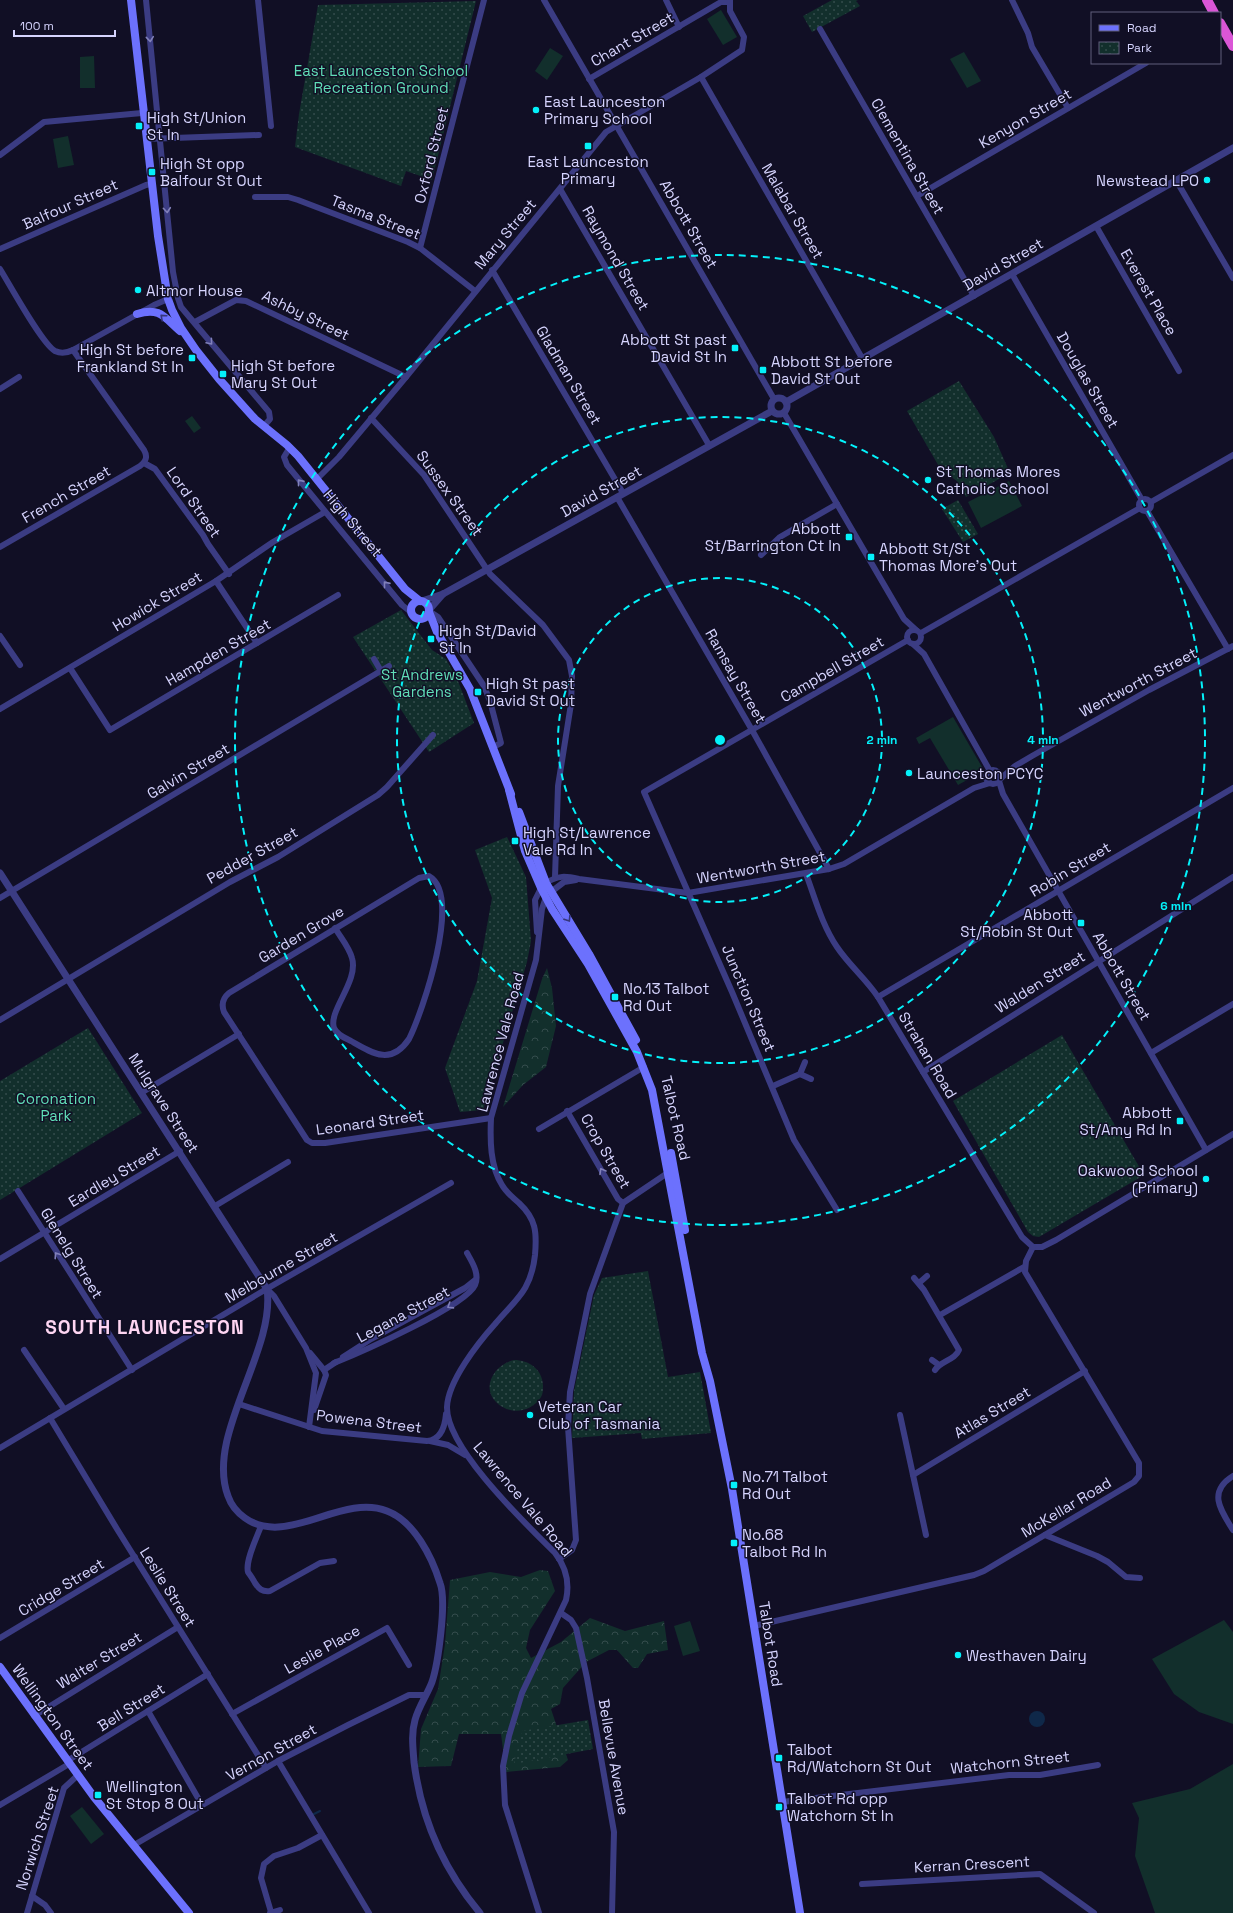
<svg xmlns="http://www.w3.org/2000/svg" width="1233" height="1913" font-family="'Space Grotesk',sans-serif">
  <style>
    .grass { fill: #122f2c }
    .forest { fill: url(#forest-crowns) }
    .park { fill: url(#park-dots) }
    .water { fill: #0f2849 }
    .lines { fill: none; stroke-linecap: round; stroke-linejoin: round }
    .stream { stroke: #0f2849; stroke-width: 2 }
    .minor { stroke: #3b3c83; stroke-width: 6 }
    .tertiary { stroke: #3b3c83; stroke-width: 7 }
    .secondary { stroke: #6c71fd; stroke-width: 8 }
    .trunk { stroke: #da56d6; stroke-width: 10 }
    .oneway { stroke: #8180ba }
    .oneway2 { stroke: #35367b }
    .ring { fill: none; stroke: #04f1fa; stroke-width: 2; stroke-dasharray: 7 5 }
    .poi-dot { fill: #04f1fa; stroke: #110f25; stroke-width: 1.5 }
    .labels { text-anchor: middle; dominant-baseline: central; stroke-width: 3; stroke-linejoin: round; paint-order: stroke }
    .street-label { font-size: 15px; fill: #d6d4fe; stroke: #110f25 }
    .park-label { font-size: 15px; fill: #60deb7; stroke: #110f25 }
    .poi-label { font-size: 15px; fill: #d6d4fe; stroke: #110f25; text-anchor: start }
    .district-label { font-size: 19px; font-weight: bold; letter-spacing: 1px; fill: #fed5f2; stroke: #110f25 }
    .centre { fill: #04f1fa; stroke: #110f25; stroke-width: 2 }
    .ring-label { font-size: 12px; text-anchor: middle; font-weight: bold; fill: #04f1fa; stroke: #110f25; stroke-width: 3; stroke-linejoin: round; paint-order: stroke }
  </style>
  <defs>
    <pattern id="forest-crowns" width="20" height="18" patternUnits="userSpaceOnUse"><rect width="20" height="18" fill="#122f2c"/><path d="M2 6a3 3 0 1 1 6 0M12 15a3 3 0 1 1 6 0" fill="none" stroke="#344c4c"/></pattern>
    <pattern id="park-dots" width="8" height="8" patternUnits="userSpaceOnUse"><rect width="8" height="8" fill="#122f2c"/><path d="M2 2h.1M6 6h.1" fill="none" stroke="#344c4c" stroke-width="1.8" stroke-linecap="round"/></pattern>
  </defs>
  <rect width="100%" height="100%" fill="#110f25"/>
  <!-- grass -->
  <g class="grass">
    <path d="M721 10 737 37 723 45 707 19Z"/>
    <path d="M550 48 563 56 547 80 535 71Z"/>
    <path d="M964 52 981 81 967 88 950 59Z"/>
    <path d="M94 56 95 88H80V57Z"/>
    <path d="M68 136 74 165 58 168 53 139Z"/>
    <path d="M192 416 201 428 194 433 185 421Z"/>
    <path d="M1009 481 1022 506 981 528 968 502Z"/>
    <path d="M953 717 982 767 978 774 958 785 930 738 919 744 916 738Z"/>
    <path d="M1224 1620 1233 1632V1724L1199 1712 1174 1694 1152 1659Z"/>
    <path d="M690 1621 700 1651 683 1656 674 1626Z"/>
    <path d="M1233 1764V1913H1155L1135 1856 1139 1818 1132 1803 1190 1789Z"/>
    <path d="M82 1807 104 1834 91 1844 70 1816Z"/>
  </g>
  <!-- forest -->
  <g class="forest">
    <path d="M547 968 552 988 556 1026 546 1067 523 1085 503 1107 542 979Z"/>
    <path d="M540 1570 548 1571 555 1591 530 1630 526 1648 531 1658 561 1642 590 1618 625 1631 664 1621 668 1650 647 1654 638 1668H633L617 1650H609L586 1662 563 1688 560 1704 551 1709 568 1760 560 1767 506 1772 501 1734H459L451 1766 418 1767 421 1729 438 1689 445 1644 450 1580 490 1572 521 1577Z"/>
  </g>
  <!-- park -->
  <g class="park">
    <path d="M832 0H858L856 1 860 6 812 32 803 16Z"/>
    <path d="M476 1 432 180 406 171 401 186 295 147 299 114 318 5Z"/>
    <path d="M959 381 994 437 1010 473 966 497 957 481 941 470 907 411Z"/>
    <path d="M958 500 978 534 963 542 942 509Z"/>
    <path d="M401 610 432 650 446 659 458 681 474 723 429 752 353 637Z"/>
    <path d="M507 837 526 877 531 941 527 962 483 1110 460 1112 445 1068 477 981 492 898 475 850Z"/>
    <path d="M88 1028 142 1113 0 1200V1081Z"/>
    <path d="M1062 1035 1144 1175 1039 1237 1033 1236 1028 1232 953 1101Z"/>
    <path d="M648 1271 668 1377 700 1372 711 1433 642 1439 641 1433 572 1438 574 1391 594 1295 602 1278Z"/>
    <path d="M514 1360C529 1360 542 1369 543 1385 543 1389 543 1394 541 1397 531 1413 510 1415 497 1403 480 1387 495 1364 514 1360Z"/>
    <path d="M588 1720 593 1749 514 1764 522 1731Z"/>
  </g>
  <!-- water -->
  <circle class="water" cx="1037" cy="1719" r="8"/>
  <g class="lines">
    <!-- stream -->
    <path class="stream" d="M312 1815 320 1811"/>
    <!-- minor -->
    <g class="minor">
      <path d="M146 0 173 272 178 298 181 307 269 412 270 419 264 426"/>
      <path d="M258 0 271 126"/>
      <path d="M544 0 774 399"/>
      <path d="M666 0 679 27"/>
      <path d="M1012 0 1028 33 1032 47 1068 108"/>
      <path d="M820 29 974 296"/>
      <path d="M701 77 862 358"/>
      <path d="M589 79 721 2H730"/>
      <path d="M146 139 259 135"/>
      <path d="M0 155 44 122 142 113"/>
      <path d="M1176 180 1233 278"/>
      <path d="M560 189 709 445"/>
      <path d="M917 196 1146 63"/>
      <path d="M255 197H288L298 200 408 242 420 248 475 291"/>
      <path d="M1096 226 1179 371"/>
      <path d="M420 248 484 0"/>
      <path d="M0 249 146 185 151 184"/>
      <path d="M0 269C10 285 42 344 55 351 61 354 67 353 73 350L154 305 168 299"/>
      <path d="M492 270 623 493"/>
      <path d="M1012 274 1142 500"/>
      <path d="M195 322 236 300 246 301 406 377"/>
      <path d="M0 389 19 377"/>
      <path d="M784 413 904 619 916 630"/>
      <path d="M371 418 424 475 490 574 543 625 569 660 572 676 571 704 558 786 555 877"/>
      <path d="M290 447 284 457 287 465 402 605 412 613"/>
      <path d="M144 463 155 469 203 535 208 544 229 574"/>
      <path d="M317 479 339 457 406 377 606 132 701 77 742 50 744 37 730 11V0"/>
      <path d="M617 497 752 730 829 869"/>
      <circle cx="1145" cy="505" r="6"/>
      <path d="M1151 502 1233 455"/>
      <path d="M1147 511 1228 649"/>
      <path d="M0 547 140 466C146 461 148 457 144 450L73 350"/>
      <path d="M761 555 780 537 837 504"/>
      <path d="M216 581 257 643"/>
      <path d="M429 611 438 617 484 686 490 701 501 743 493 747"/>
      <circle cx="914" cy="637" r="7"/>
      <path d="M921 633 1140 508"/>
      <path d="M0 636 20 665"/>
      <path d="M913 644 924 654 990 771"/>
      <path d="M374 659 381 671"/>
      <path d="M70 668 110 730 338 595"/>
      <path d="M0 709 216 581 273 542 325 512"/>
      <circle cx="993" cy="777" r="7"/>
      <path d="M999 780 1015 766 1032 756 1149 690 1233 646"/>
      <path d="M999 781 1003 794 1206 1150"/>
      <path d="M806 874C815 898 822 925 837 947 849 965 866 979 878 997L1022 1237 1033 1247H1042L1056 1240 1233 1134"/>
      <path d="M546 883C558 875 566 876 579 879L688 893 829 869 844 864 974 788 990 783"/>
      <path d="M551 892 564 882 576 880"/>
      <path d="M0 898 389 666"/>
      <path d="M335 928C341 938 349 947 352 958 359 981 328 1011 334 1028 337 1035 345 1038 351 1041 372 1053 391 1066 409 1039 422 1013 463 895 429 876L419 878 229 993C223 998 221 1004 224 1012L307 1140 312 1143H325L491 1118"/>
      <path d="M537 932 535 900 541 888"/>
      <path d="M878 997 1233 788"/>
      <path d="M0 1020 230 882 278 857 378 795 387 787 433 735"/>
      <path d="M1151 1053 1233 1004"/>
      <path d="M923 1072 1233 877"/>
      <path d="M800 1074 811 1079"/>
      <path d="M773 1086 800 1074 805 1062"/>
      <path d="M141 1093 239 1034"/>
      <path d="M567 1111 618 1199 623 1203"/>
      <path d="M539 1129 644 1067"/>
      <path d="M18 1191 132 1370"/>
      <path d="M215 1206 288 1162"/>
      <path d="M837 1210 794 1140 732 992 644 792 908 640"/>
      <path d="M0 1259 180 1151"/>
      <path d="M914 1278 924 1290 959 1350C955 1360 941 1361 935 1370"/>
      <path d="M919 1283 927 1276"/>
      <path d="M267 1289 274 1296 306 1348 316 1373 309 1427"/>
      <path d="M940 1315 1024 1267"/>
      <path d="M24 1350 64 1409"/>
      <path d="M310 1353 324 1370 326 1375 314 1410"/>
      <path d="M343 1357 371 1339 465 1288 475 1280"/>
      <path d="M932 1360 939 1365"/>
      <path d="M334 1363C359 1353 466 1306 475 1285 480 1274 472 1262 467 1253"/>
      <path d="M324 1370 336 1362"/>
      <path d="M239 1404 322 1431 427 1441C441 1440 445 1426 446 1414"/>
      <path d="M900 1415 926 1535"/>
      <path d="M50 1418 117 1529 266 1768"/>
      <path d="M430 1441 448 1445 465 1455"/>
      <path d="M0 1448 263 1291 451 1183"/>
      <path d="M913 1475 1085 1371"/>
      <path d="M1233 1476C1207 1492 1221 1511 1233 1530"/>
      <path d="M261 1526C257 1537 245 1561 248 1572 250 1575 253 1579 255 1583 259 1589 262 1592 270 1591L320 1563 334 1561"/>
      <path d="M1045 1535 1097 1556 1108 1562 1126 1577 1140 1578"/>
      <path d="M559 1559 572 1550 576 1540 568 1427 570 1392 590 1294 623 1203 669 1172"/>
      <path d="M561 1613 571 1620 576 1628 587 1678 614 1832 612 1913"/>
      <path d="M754 1626 974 1575 984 1571 1134 1482 1139 1476V1463L1025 1272 1026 1261 1033 1247"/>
      <path d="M0 1638 135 1557"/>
      <path d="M148 1711 202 1805"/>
      <path d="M232 1714 387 1628 409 1665"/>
      <path d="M34 1716 178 1627"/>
      <path d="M67 1761 208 1674"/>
      <path d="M278 1761 369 1913"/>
      <path d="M782 1802 1009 1775H1040L1098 1765"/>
      <path d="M0 1805 69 1764"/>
      <path d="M134 1845 278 1761 348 1725 409 1695H426"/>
      <path d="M862 1884 1040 1874 1094 1913"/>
      <path d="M32 1896 45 1905 51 1913"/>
      <path d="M271 1912 261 1878 264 1864 274 1856 298 1848 322 1835"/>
      <path d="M27 1913 64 1788 78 1775"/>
      <path d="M270 1913 280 1910"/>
      <path d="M539 1913 505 1805 503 1766 509 1736 522 1693 566 1600C570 1582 566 1567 555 1553 526 1524 446 1448 447 1407 448 1381 478 1343 495 1324 516 1299 531 1291 535 1255 537 1232 536 1219 519 1203 513 1198 506 1192 502 1185 490 1166 490 1140 491 1118L536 960 542 909 546 897"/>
    </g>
    <!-- tertiary -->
    <g class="tertiary">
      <circle cx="779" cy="406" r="8"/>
      <path d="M786 402 1233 148"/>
      <path d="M422 601 443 594 772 411"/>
      <path d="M429 610 443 594"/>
      <path d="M0 873 267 1289C276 1351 205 1435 228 1496 231 1505 238 1513 245 1518 287 1548 341 1493 387 1511 414 1521 432 1557 440 1583 447 1601 438 1664 432 1682 427 1695 419 1706 415 1720 411 1734 413 1748 414 1762 421 1818 444 1870 480 1913"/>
    </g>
    <!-- secondary -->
    <g class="secondary">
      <path d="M131 0 158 236 168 299 172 310 181 328 196 350 219 379 255 419 287 445 298 456 405 589 420 601"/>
      <path d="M137 314C160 307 164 317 180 331"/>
      <circle cx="420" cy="610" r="9"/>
      <path d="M429 612 437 632 470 689 511 794"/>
      <path d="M509 790 525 851 541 888 552 909 588 964 637 1052 652 1090 702 1353 710 1381 732 1489 800 1913"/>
      <path d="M519 812 546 883 589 954 636 1040"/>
      <path d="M671 1153 685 1230"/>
      <path d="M0 1667 94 1797 189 1913"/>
    </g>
    <!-- trunk -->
    <g class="trunk">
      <path d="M1207 0 1214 13"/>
      <path d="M1220 23 1233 46"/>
    </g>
  </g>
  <!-- one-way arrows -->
  <defs><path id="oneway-chevron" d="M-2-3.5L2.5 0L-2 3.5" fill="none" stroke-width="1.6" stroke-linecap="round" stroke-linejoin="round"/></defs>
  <g class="oneway">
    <use href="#oneway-chevron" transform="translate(150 39) rotate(84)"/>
    <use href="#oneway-chevron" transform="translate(167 210) rotate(85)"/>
    <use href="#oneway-chevron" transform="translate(210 342) rotate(50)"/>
    <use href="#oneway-chevron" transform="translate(300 482) rotate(-129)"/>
    <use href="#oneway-chevron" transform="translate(386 584) rotate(-129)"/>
    <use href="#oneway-chevron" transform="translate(602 1171) rotate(-120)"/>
    <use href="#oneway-chevron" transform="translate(57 1255) rotate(-123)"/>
    <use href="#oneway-chevron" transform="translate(450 1306) rotate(148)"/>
  </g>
  <g class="oneway2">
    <use href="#oneway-chevron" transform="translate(163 317) rotate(-138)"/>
    <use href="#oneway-chevron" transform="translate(568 919) rotate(58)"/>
  </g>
  <!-- distance rings -->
  <g class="ring">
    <circle cx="720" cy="740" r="162"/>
    <circle cx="720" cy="740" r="323"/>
    <circle cx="720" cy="740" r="485"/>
  </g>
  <!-- markers -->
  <g class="poi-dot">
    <circle cx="536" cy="110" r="4"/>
    <rect x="135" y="122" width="8" height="8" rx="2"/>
    <rect x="584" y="142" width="8" height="8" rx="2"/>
    <rect x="148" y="168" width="8" height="8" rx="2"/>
    <circle cx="1207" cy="180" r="4"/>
    <circle cx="138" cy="290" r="4"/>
    <rect x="731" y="344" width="8" height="8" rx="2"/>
    <rect x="188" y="354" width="8" height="8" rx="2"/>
    <rect x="759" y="366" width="8" height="8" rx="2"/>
    <rect x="219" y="370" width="8" height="8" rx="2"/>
    <circle cx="928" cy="480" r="4"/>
    <rect x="845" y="533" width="8" height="8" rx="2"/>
    <rect x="867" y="553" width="8" height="8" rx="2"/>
    <rect x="427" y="635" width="8" height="8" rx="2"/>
    <rect x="474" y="688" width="8" height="8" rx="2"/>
    <circle cx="909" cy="773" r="4"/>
    <rect x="511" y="837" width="8" height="8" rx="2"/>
    <rect x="1077" y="919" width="8" height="8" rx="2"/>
    <rect x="611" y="993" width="8" height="8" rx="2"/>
    <rect x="1176" y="1117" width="8" height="8" rx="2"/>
    <circle cx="1206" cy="1179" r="4"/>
    <circle cx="530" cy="1415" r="4"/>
    <rect x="730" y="1481" width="8" height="8" rx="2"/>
    <rect x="730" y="1539" width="8" height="8" rx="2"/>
    <circle cx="958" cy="1655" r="4"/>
    <rect x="775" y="1754" width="8" height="8" rx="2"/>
    <rect x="94" y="1791" width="8" height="8" rx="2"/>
    <rect x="775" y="1803" width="8" height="8" rx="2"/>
  </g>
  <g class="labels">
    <!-- street labels -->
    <g class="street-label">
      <text transform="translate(632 39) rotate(-30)">Chant Street</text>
      <text transform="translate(1025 118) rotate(-30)">Kenyon Street</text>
      <text transform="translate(431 155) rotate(-76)">Oxford Street</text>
      <text transform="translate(908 156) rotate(60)">Clementina Street</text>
      <text transform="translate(70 204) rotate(-24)">Balfour Street</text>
      <text transform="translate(793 211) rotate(60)">Malabar Street</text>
      <text transform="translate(376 217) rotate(22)">Tasma Street</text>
      <text transform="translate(689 224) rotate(60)">Abbott Street</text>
      <text transform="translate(505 234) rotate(-50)">Mary Street</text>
      <text transform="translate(616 258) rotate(60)">Raymond Street</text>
      <text transform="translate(1003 264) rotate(-30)">David Street</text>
      <text transform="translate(1149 292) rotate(60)">Everest Place</text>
      <text transform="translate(306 315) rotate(26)">Ashby Street</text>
      <text transform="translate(569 375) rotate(59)">Gladman Street</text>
      <text transform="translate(1088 380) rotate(60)">Douglas Street</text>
      <text transform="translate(601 491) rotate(-29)">David Street</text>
      <text transform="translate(450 493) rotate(54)">Sussex Street</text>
      <text transform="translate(66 494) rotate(-30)">French Street</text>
      <text transform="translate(194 502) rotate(55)">Lord Street</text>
      <text transform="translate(353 523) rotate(50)">High Street</text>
      <text transform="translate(157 601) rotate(-31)">Howick Street</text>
      <text transform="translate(218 652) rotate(-30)">Hampden Street</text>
      <text transform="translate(832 669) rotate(-30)">Campbell Street</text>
      <text transform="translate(736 676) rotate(60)">Ramsay Street</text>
      <text transform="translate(1138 682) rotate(-28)">Wentworth Street</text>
      <text transform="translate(188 771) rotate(-31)">Galvin Street</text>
      <text transform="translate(252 855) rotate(-29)">Pedder Street</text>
      <text transform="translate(761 867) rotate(-10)">Wentworth Street</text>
      <text transform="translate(1070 869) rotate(-31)">Robin Street</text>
      <text transform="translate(301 934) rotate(-31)">Garden Grove</text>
      <text transform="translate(1122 976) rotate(60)">Abbott Street</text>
      <text transform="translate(1040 982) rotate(-32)">Walden Street</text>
      <text transform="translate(749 998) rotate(67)">Junction Street</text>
      <text transform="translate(500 1042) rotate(-75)">Lawrence Vale Road</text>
      <text transform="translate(928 1055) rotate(59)">Strahan Road</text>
      <text transform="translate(164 1103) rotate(57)">Mulgrave Street</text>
      <text transform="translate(676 1118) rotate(77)">Talbot Road</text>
      <text transform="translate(370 1122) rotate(-8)">Leonard Street</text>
      <text transform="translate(606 1151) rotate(60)">Crop Street</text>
      <text transform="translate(114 1176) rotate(-31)">Eardley Street</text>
      <text transform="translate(72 1253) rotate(58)">Glenelg Street</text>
      <text transform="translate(281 1267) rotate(-30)">Melbourne Street</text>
      <text transform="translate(403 1314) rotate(-28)">Legana Street</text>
      <text transform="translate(992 1412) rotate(-31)">Atlas Street</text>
      <text transform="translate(369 1421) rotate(7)">Powena Street</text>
      <text transform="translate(523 1499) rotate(50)">Lawrence Vale Road</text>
      <text transform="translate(1066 1507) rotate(-31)">McKellar Road</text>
      <text transform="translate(61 1587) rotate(-31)">Cridge Street</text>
      <text transform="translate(168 1587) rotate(58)">Leslie Street</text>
      <text transform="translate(771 1644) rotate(81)">Talbot Road</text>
      <text transform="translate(322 1649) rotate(-29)">Leslie Place</text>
      <text transform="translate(99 1660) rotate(-31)">Walter Street</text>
      <text transform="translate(131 1707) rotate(-32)">Bell Street</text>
      <text transform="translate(53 1717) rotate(54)">Wellington Street</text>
      <text transform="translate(271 1752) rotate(-29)">Vernon Street</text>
      <text transform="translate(614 1757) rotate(80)">Bellevue Avenue</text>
      <text transform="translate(1010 1762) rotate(-6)">Watchorn Street</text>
      <text transform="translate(37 1838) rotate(-72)">Norwich Street</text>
      <text transform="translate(972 1864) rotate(-3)">Kerran Crescent</text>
    </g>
    <!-- park labels -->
    <g class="park-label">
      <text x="381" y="70">East Launceston School<tspan x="381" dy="17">Recreation Ground</tspan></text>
      <text x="422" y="674">St Andrews<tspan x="422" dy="17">Gardens</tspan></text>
      <text x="56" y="1098">Coronation<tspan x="56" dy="17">Park</tspan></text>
    </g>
    <!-- poi labels -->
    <g class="poi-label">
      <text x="544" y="101">East Launceston<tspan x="544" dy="17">Primary School</tspan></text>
      <text x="147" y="117">High St/Union<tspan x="147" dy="17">St In</tspan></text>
      <text x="588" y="161" text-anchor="middle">East Launceston<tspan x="588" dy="17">Primary</tspan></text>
      <text x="160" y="163">High St opp<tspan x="160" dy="17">Balfour St Out</tspan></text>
      <text x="1199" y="180" text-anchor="end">Newstead LPO</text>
      <text x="146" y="290">Altmor House</text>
      <text x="727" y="339" text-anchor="end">Abbott St past<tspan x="727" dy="17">David St In</tspan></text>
      <text x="184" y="349" text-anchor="end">High St before<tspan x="184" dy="17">Frankland St In</tspan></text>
      <text x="771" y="361">Abbott St before<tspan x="771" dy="17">David St Out</tspan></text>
      <text x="231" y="365">High St before<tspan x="231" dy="17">Mary St Out</tspan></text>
      <text x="936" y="471">St Thomas Mores<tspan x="936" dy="17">Catholic School</tspan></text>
      <text x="841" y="528" text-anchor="end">Abbott<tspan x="841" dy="17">St/Barrington Ct In</tspan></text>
      <text x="879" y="548">Abbott St/St<tspan x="879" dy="17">Thomas More's Out</tspan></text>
      <text x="439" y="630">High St/David<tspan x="439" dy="17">St In</tspan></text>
      <text x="486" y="683">High St past<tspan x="486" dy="17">David St Out</tspan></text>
      <text x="917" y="773">Launceston PCYC</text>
      <text x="523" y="832">High St/Lawrence<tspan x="523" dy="17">Vale Rd In</tspan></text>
      <text x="1073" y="914" text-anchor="end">Abbott<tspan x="1073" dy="17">St/Robin St Out</tspan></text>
      <text x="623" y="988">No.13 Talbot<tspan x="623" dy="17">Rd Out</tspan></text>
      <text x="1172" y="1112" text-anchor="end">Abbott<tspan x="1172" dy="17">St/Amy Rd In</tspan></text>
      <text x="1198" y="1170" text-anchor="end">Oakwood School<tspan x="1198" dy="17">(Primary)</tspan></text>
      <text x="538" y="1406">Veteran Car<tspan x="538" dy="17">Club of Tasmania</tspan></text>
      <text x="742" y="1476">No.71 Talbot<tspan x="742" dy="17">Rd Out</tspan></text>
      <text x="742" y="1534">No.68<tspan x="742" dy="17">Talbot Rd In</tspan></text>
      <text x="966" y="1655">Westhaven Dairy</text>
      <text x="787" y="1749">Talbot<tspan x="787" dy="17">Rd/Watchorn St Out</tspan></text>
      <text x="106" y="1786">Wellington<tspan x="106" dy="17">St Stop 8 Out</tspan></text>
      <text x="787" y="1798">Talbot Rd opp<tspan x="787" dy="17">Watchorn St In</tspan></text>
    </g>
    <!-- district labels -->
    <g class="district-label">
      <text x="145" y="1327">SOUTH LAUNCESTON</text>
    </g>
  </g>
  <circle cx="720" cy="740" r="6" class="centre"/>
  <g class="ring-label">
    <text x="882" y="744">2 min</text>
    <text x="1043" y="744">4 min</text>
    <text x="1176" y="910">6 min</text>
  </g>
  <!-- legend -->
  <rect x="1091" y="12" width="130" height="52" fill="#110f25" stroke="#605e7c"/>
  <rect x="1099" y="25" width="20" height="6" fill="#6c71fd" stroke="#605e7c"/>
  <text x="1127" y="32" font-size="12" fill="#d6d4fe">Road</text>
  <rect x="1099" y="42" width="20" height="12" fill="url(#park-dots)" stroke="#605e7c"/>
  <text x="1127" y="52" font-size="12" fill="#d6d4fe">Park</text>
  <!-- scale -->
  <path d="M14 30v6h101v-6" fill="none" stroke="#d6d4fe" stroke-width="2"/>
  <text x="20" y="30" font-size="12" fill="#d6d4fe" stroke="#110f25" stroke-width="3" paint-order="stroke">100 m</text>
</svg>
